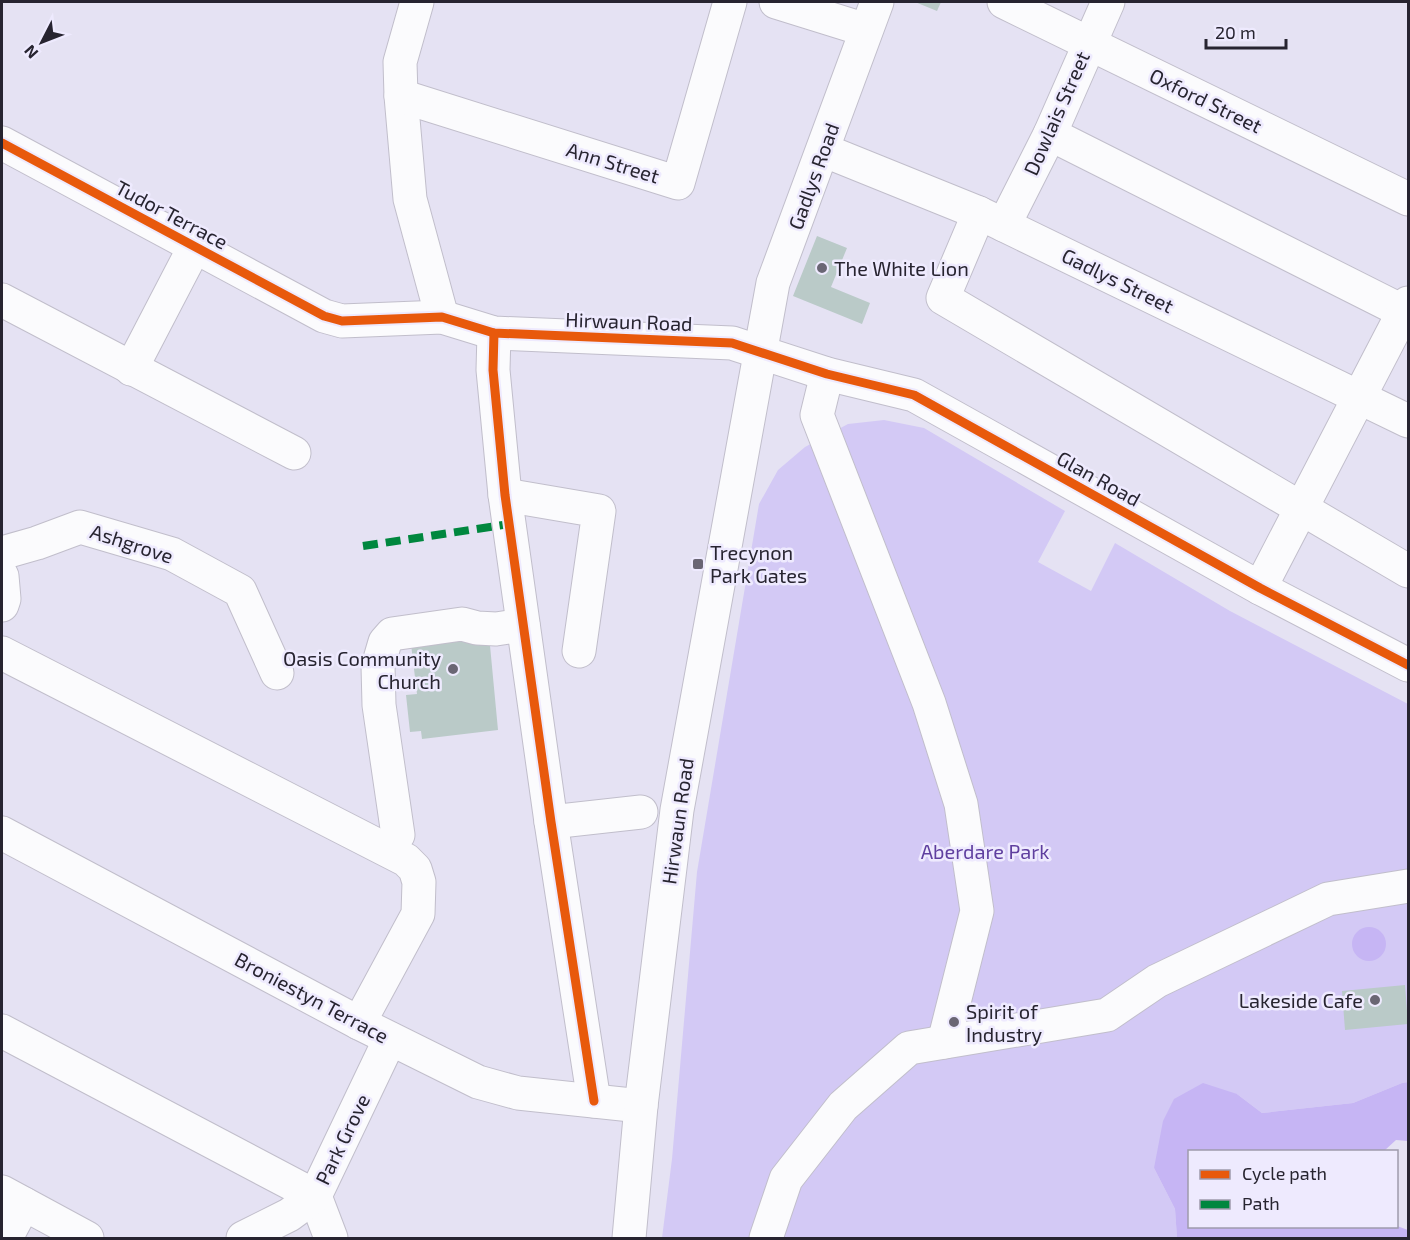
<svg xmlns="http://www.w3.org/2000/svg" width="1410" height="1240" font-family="'Exo 2',sans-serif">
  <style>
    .green { fill: #d3c9f5 }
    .water { fill: #c6b5f4 }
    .building { fill: #bacac8 }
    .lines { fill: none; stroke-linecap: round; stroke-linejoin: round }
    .minor-casing { stroke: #c1becb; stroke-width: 35 }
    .major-casing { stroke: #c1becb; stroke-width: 35 }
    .minor { stroke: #fbfbfd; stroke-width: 33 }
    .major { stroke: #fbfbfd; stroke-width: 33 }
    .quiet { stroke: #00873e; stroke-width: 8; stroke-dasharray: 15 8; stroke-linecap: butt }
    .cycleway-casing { stroke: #eeeafe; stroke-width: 13 }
    .cycleway { stroke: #e8590c; stroke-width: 9 }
    .poi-dot { fill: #6a6674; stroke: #eeeafe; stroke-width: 2 }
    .labels { text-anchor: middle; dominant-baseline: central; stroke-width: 5; stroke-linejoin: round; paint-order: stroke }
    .street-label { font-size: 20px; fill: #272430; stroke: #eeeafe }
    .poi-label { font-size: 20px; fill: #272430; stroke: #eeeafe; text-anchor: start }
    .park-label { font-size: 20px; fill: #5f3f9f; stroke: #eeeafe }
  </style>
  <rect width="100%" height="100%" fill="#e5e2f3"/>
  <!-- green -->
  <path class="green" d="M884 420 924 428 1065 511 1038 562 1091 591 1115 543 1230 611 1408 704V1082L1402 1083 1353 1103 1262 1113 1237 1094 1154 1168 1175 1209 1177 1238H662L672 1159 697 872 759 504 778 470 805 447 848 424Z"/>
  <!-- water -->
  <g class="water">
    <circle cx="1369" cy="944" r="17"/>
    <path d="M1408 1082V1141L1396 1140 1384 1151 1190 1152V1226H1397L1408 1230V1238H1177L1175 1209 1154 1168 1163 1121 1174 1099 1203 1083 1237 1094 1262 1113 1353 1103 1402 1083Z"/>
  </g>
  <!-- building -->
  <g class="building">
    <path d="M915 2H941L937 11Z"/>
    <path d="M817 236 847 248 831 287 870 303 862 324 793 296Z"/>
    <path d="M489 635 498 730 422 739 421 731 410 732 406 695 417 694 411 644Z"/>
    <path d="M1405 985 1408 1024 1345 1030 1342 991Z"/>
  </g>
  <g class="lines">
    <!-- minor casing -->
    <g class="minor-casing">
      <g id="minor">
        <path d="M417 2 400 62 401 96 410 199 442 317"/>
        <path d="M776 2 866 30"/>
        <path d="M1004 2 1408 199"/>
        <path d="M401 96 678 183 730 2"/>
        <path d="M1050 134 1408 314"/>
        <path d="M2 143 324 316 342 321 442 317 494 333 732 343 827 374 914 395 1260 588 1408 665"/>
        <path d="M823 150 979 213 1408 421"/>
        <path d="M979 213 943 298 1408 571"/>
        <path d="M1004 225 1050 134 1108 2"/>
        <path d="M2 300 294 453"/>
        <path d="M494 333 493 370 505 495 551 822 594 1101"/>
        <path d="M131 369 195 246"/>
        <path d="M827 374 817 415 929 703 961 804 977 911 944 1042"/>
        <path d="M505 495 599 511 579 651"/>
        <path d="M2 553 37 543 80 527 172 554 240 591 277 673"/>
        <path d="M2 576 4 599 2 605"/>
        <path d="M1260 588 1408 303"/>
        <path d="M2 653 406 860 415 869 419 882 418 914 359 1023"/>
        <path d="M551 822 641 812"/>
        <path d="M2 833 359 1023 478 1082 518 1093 641 1106"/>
        <path d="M398 835 379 705 378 666 385 642 392 634 462 624 477 628 496 629 523 625"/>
        <path d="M2 1031 315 1196 331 1238"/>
        <path d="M2 1192 87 1238"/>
        <path d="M6 1238 24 1204"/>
        <path d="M243 1238 289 1215 315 1196 390 1039"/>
        <path d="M766 1238 786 1179 843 1106 909 1048 1107 1015 1157 981 1328 899 1408 886"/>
      </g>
    </g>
    <!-- major casing -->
    <g class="major-casing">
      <path id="major" d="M629 1238 641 1106 677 810 773 283 877 2"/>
    </g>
    <!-- minor -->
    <use href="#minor" class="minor"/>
    <!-- major -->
    <use href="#major" class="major"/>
    <!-- quiet -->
    <path class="quiet" d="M363 546 510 524"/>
    <!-- cycleway casing -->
    <g class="cycleway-casing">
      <g id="cycleway">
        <path d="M2 143 324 316 342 321 442 317 494 333 732 343 827 374 914 395 1260 588 1408 665"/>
        <path d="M494 333 493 370 505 495 551 822 594 1101"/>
      </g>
    </g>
    <!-- cycleway -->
    <use href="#cycleway" class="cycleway"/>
  </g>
  <!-- markers -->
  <g class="poi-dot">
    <circle cx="822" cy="268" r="6"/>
    <rect x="692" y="558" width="12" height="12" rx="3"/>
    <circle cx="453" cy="669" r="6"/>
    <circle cx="1375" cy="1000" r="6"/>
    <circle cx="954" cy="1022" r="6"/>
  </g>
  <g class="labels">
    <!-- street labels -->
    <g class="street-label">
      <text transform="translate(1206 100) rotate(26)">Oxford Street</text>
      <text transform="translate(1056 113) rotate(-66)">Dowlais Street</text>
      <text transform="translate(613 162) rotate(17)">Ann Street</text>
      <text transform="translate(813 176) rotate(-70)">Gadlys Road</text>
      <text transform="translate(172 214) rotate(28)">Tudor Terrace</text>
      <text transform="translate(1118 280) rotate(26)">Gadlys Street</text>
      <text transform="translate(629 321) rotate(2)">Hirwaun Road</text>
      <text transform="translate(1099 478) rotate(29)">Glan Road</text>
      <text transform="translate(132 543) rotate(18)">Ashgrove</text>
      <text transform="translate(677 821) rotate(-82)">Hirwaun Road</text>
      <text transform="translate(312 997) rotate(28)">Broniestyn Terrace</text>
      <text transform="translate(342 1139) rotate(-64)">Park Grove</text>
    </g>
    <!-- poi labels -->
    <g class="poi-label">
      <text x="834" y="268">The White Lion</text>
      <text x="710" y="552">Trecynon<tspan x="710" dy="23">Park Gates</tspan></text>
      <text x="441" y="658" text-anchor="end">Oasis Community<tspan x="441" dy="23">Church</tspan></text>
      <text x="1363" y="1000" text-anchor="end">Lakeside Cafe</text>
      <text x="966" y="1011">Spirit of<tspan x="966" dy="23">Industry</tspan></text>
    </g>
    <!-- park labels -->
    <g class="park-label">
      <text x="985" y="851">Aberdare Park</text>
    </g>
  </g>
  <!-- border -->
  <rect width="1410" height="1240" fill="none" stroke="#272430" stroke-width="6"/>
  <!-- legend -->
  <rect x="1188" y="1150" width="210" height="78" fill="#eeeafe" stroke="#9e9bac" stroke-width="1.5"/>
  <rect x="1200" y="1170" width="30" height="9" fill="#e8590c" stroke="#9e9bac" stroke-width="1.5"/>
  <text x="1242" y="1180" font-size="18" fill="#272430">Cycle path</text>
  <rect x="1200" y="1200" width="30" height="9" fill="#00873e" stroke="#9e9bac" stroke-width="1.5"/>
  <text x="1242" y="1210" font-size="18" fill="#272430">Path</text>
  <!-- north arrow -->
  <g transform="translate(42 42) rotate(228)" stroke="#eeeafe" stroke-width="4.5" paint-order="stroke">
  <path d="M0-4.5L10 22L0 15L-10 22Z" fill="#272430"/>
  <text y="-9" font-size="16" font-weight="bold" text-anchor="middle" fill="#272430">N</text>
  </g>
  <!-- scale -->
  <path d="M1206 39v9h80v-9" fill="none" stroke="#272430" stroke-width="3"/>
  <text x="1215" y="39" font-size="18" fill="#272430" stroke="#eeeafe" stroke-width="4.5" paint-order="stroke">20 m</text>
</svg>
